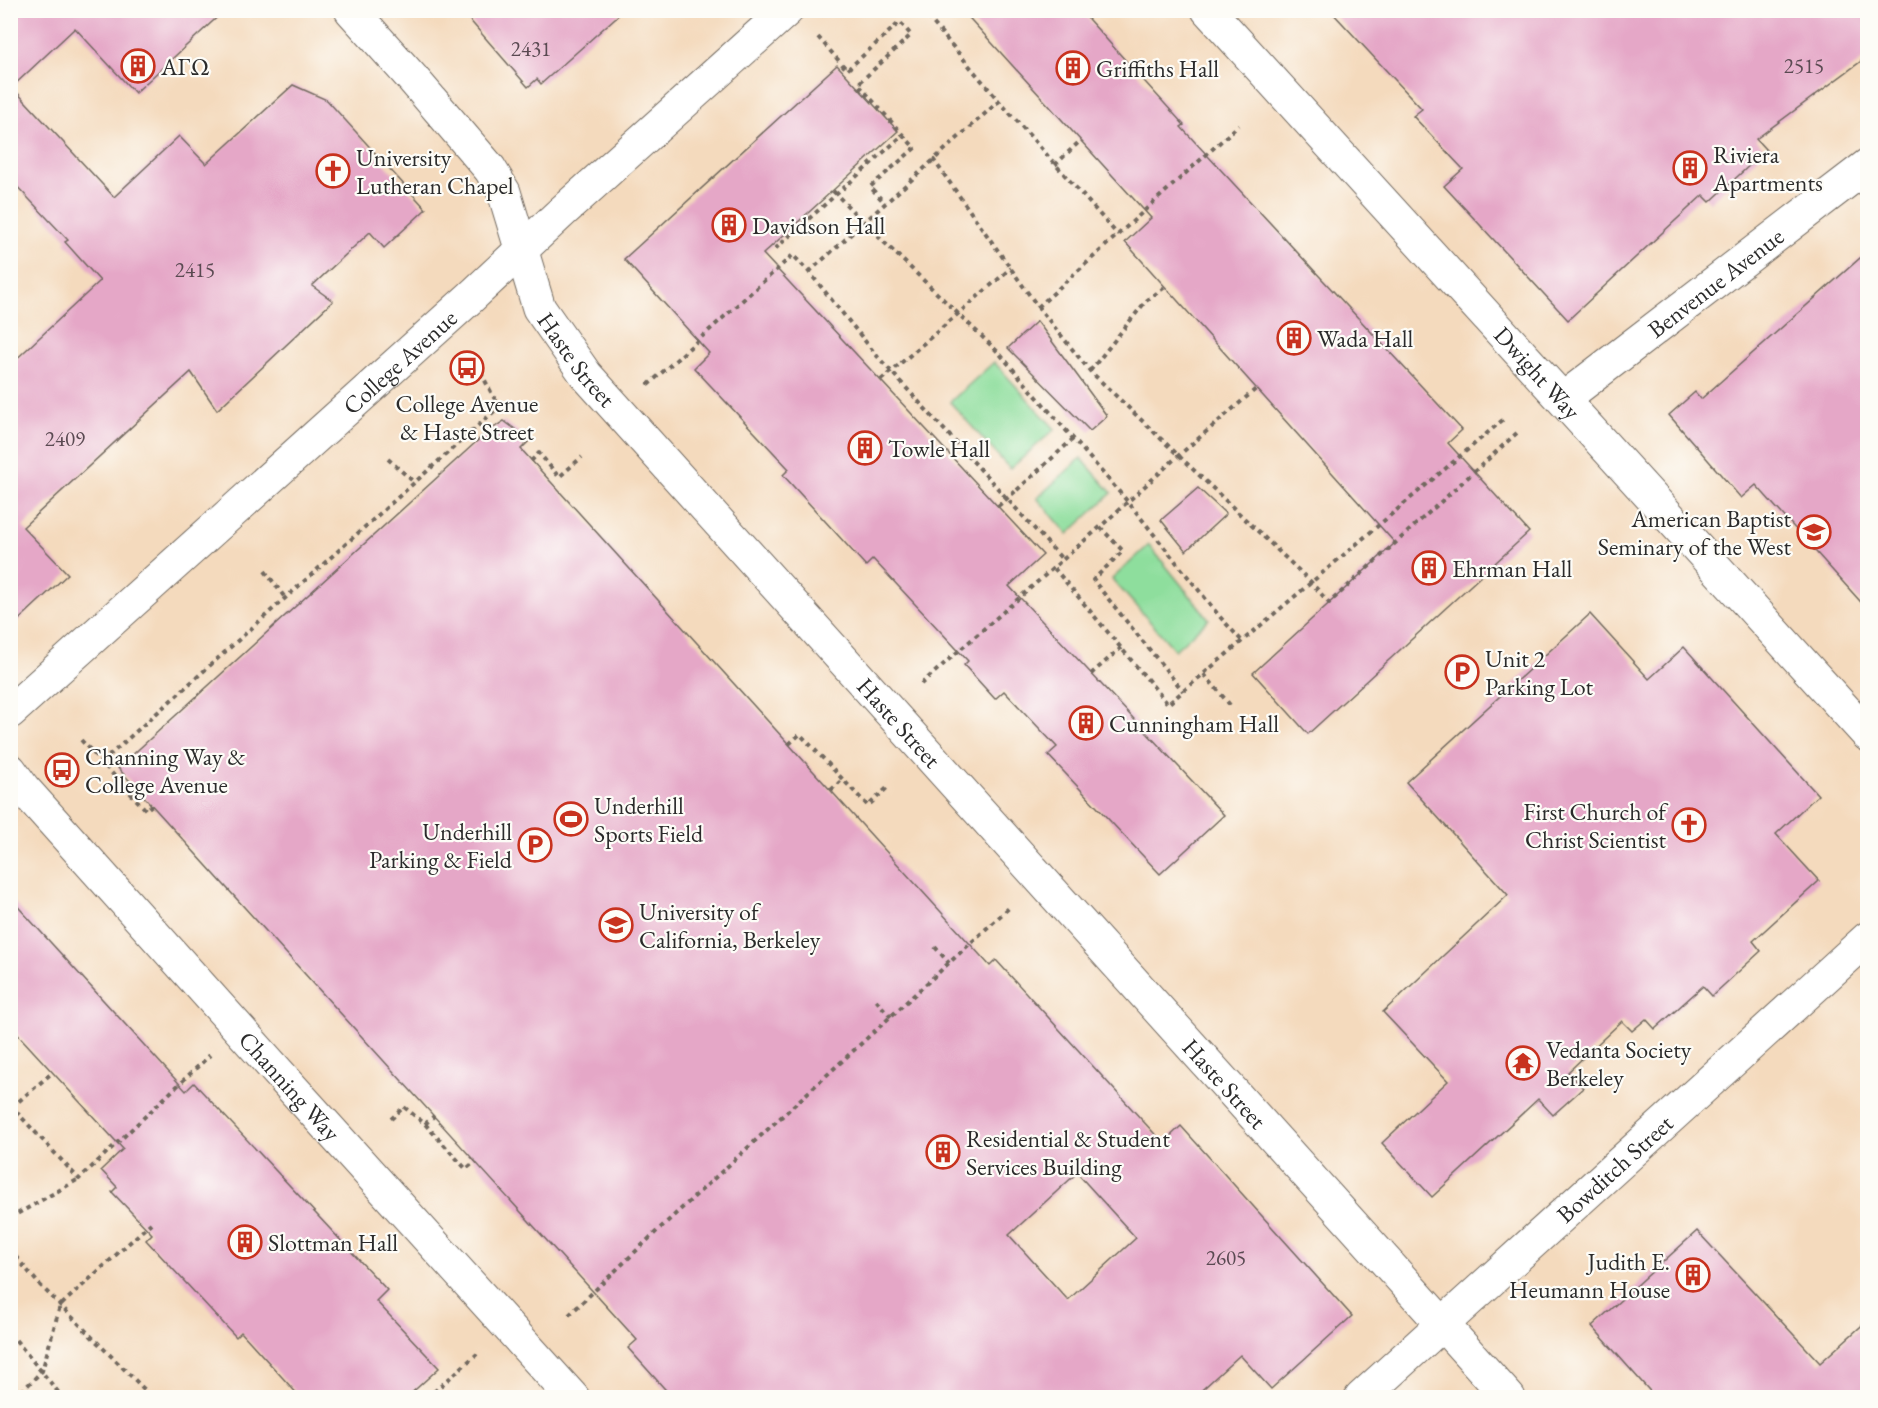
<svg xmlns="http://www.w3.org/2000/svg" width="1878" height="1408" font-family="'EB Garamond',serif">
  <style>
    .green { fill: #8ede9d; stroke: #5c8464; stroke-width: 1.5 }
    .building { fill: #e5a7c7; fill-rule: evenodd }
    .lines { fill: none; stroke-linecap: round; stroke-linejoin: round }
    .minor-casing { stroke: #71685e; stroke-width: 35 }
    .tertiary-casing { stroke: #71685e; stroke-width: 35 }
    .path { stroke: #71685e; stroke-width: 4; stroke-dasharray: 4.5 4.5; stroke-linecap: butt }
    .minor { stroke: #fff; stroke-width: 33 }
    .tertiary { stroke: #fff; stroke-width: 33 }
    .path-bridge { stroke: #71685e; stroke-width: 4; stroke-dasharray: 4.5 4.5; stroke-linecap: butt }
    .labels { text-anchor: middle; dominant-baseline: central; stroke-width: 4.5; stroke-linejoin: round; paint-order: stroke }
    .number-label { font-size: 21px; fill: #5a4a52 }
    .poi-label { font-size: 24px; fill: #2b2b2b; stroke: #fdfcf7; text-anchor: start }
    .street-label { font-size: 24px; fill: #2b2b2b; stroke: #fdfcf7 }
  </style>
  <rect width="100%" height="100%" fill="#fdfcf7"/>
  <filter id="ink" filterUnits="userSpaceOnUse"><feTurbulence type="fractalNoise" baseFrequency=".0167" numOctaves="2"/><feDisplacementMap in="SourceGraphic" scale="12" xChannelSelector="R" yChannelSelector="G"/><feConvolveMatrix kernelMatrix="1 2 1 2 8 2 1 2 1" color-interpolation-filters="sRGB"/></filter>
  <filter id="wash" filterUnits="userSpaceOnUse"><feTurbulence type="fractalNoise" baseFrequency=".008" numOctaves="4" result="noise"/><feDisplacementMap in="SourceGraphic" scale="24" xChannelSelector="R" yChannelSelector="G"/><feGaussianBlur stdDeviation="1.35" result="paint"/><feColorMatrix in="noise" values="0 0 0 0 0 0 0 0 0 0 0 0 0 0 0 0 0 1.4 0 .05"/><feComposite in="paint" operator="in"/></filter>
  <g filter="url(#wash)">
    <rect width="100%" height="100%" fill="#f4dabd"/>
    <!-- green -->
    <g class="green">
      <path d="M994 362 1055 429 1010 469 950 402Z"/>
      <path d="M1081 458 1112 493 1068 534 1037 498Z"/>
      <path d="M1149 545 1209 619 1175 650 1112 579Z"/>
    </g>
    <g id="blocks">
      <!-- building -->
      <g class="building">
        <path d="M10 10H225L135 93 75 28 12 87 114 197 179 136 206 164 293 85 327 100 426 209 384 248 370 232 312 286 333 301 217 410 191 372 23 527 68 574 10 628V365L100 281 65 242 68 240 10 179Z"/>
        <path d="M461 10H624L541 84 537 79 528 87Z"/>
        <path d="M962 10H1080L1184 125 1181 127 1462 430 1448 443 1529 532 1308 734 1253 673 1395 543 1125 242 1151 218Z"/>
        <path d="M1330 10H1868V56L1756 139 1766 150 1710 202 1703 195 1568 320 1444 186 1463 169 1413 116 1422 109Z"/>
        <path d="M837 65 898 131 763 254 1043 555 1009 586 1224 815 1160 874 1048 755 1057 747 1004 691 995 699 964 665 968 661 873 559 866 566 783 475 789 469 694 368 709 353 624 259Z"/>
        <path d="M1868 251V610L1756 485 1741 498 1669 415 1695 392 1701 399Z"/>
        <path d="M1037 321 1107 416 1090 431 1008 348Z"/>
        <path d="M504 421 530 440 521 449 990 966 996 960 1163 1143 1181 1126 1352 1316 1271 1389 1240 1355 1193 1398H673L628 1348 637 1340 118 768 486 433ZM1077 1173 1136 1238 1068 1300 1009 1235Z"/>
        <path d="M1198 488 1226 514 1186 551 1161 520Z"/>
        <path d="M1590 614 1649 679 1684 647 1818 795 1776 834 1819 881 1753 941 1761 951 1712 996 1703 986 1655 1029 1646 1019 1632 1031 1622 1021 1568 1072 1583 1088 1553 1115 1538 1099 1432 1197 1382 1143 1448 1081 1383 1012 1508 895 1406 782Z"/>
        <path d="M10 898 186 1091 194 1083 387 1290 376 1301 439 1368 406 1398H301L241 1332 236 1337 146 1240 152 1234 112 1192 117 1187 101 1170 123 1149 10 1026Z"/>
        <path d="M1697 1231 1820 1363 1868 1320V1398H1656L1592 1326Z"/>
      </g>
    </g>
  </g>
  <g filter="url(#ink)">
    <use href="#blocks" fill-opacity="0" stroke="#71685e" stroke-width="1.5"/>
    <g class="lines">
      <!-- minor casing -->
      <g class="minor-casing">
        <g id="minor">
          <path id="s1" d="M1563 399 1868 165"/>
          <path id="s2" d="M10 770 23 788 292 1088 573 1398"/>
          <path id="s3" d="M1361 1398 1868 938"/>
        </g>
      </g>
      <!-- tertiary casing -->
      <g class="tertiary-casing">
        <g id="tertiary">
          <path id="s4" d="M351 10 413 79 490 169 504 192 539 308 586 375 1509 1398"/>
          <path id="s5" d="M1208 10 1868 735"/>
          <path id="s6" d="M10 712 471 297 563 211 787 10"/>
        </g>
      </g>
      <!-- path -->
      <g class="path">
        <path d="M922 10 999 101 1118 235"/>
        <path d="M818 37 847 70 900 22 911 35 858 84 903 135"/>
        <path d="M933 159 1038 307 1090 371 1311 582 1329 603 1518 432"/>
        <path d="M1055 165 1080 141"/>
        <path d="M833 191 863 222 999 353 1128 502 1221 618 1242 641"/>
        <path d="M775 249 903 135 915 148 870 187 885 203"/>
        <path d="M809 272 999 101"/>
        <path d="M1038 307 1239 125"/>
        <path d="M901 363 1011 268"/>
        <path d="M1090 371 1146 301 1165 287"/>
        <path d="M648 385 793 255 809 272 878 357 1062 559"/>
        <path d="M388 459 415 483"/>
        <path d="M531 461 539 453 559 477 582 457"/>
        <path d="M1017 490 1073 439"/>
        <path d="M1100 527 1123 551 1093 580 1183 691"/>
        <path d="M1054 568 1168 704 1505 418"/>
        <path d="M265 571 286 599"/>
        <path d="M1091 674 1121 648"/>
        <path d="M1204 674 1230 705"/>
        <path d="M921 684 1100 527 1178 456 1257 388"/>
        <path d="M81 740 146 810 152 805"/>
        <path d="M789 744 800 734 868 806 888 787"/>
        <path d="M102 762 499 407 481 373"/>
        <path d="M831 790 843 779"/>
        <path d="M935 947 949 963"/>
        <path d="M876 1000 891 1017"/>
        <path d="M10 1105 79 1179 210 1055"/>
        <path d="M12 1107 53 1072"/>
        <path d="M391 1119 404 1107 425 1124 466 1169 476 1161"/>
        <path d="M425 1124 434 1116"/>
        <path d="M10 1218 79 1179"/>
        <path d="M10 1250 39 1284 153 1398"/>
        <path d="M569 1315 657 1231 1011 906"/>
        <path d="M10 1333 63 1398"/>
        <path d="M15 1398 42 1371 60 1306 151 1223"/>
        <path d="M427 1398 477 1354"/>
      </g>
      <!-- minor -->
      <use href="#minor" class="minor"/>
      <!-- tertiary -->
      <use href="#tertiary" class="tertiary"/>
      <!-- path-bridge -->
      <g class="path-bridge">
        <path d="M881 380 901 363"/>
        <path d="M998 506 1017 490"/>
      </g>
    </g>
  </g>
  <!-- icons -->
  <defs>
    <g id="building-ring" transform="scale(1.725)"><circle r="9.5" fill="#fdfcf7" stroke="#c8321e" stroke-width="1.5"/><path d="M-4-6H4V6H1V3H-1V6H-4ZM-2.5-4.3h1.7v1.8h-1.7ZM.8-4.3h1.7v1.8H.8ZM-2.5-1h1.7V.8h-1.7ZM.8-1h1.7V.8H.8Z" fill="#c8321e"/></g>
    <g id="church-ring" transform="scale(1.725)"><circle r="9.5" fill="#fdfcf7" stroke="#c8321e" stroke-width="1.5"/><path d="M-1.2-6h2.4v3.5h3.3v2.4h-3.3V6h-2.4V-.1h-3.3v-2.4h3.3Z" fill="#c8321e"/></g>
    <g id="bus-ring" transform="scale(1.725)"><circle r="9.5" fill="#fdfcf7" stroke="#c8321e" stroke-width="1.5"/><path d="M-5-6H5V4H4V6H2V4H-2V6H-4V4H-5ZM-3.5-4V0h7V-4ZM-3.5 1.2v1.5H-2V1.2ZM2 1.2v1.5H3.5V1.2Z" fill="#c8321e"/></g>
    <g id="university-ring" transform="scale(1.725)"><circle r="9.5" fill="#fdfcf7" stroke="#c8321e" stroke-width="1.5"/><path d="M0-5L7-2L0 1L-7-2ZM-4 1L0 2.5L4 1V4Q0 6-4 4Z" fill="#c8321e"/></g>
    <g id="parking-ring" transform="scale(1.725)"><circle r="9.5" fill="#fdfcf7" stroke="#c8321e" stroke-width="1.5"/><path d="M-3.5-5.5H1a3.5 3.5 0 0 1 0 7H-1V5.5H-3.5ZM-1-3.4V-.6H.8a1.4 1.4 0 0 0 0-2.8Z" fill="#c8321e"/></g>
    <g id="stadium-ring" transform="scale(1.725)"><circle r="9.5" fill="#fdfcf7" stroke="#c8321e" stroke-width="1.5"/><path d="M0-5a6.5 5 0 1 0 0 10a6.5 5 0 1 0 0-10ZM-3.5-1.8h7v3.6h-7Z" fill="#c8321e"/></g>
    <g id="temple-ring" transform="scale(1.725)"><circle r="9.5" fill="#fdfcf7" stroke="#c8321e" stroke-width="1.5"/><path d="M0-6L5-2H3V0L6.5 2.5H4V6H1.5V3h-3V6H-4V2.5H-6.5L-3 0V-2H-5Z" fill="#c8321e"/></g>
  </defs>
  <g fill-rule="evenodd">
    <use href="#building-ring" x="138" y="66"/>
    <use href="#building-ring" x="1073" y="68"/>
    <use href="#building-ring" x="1690" y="168"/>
    <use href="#church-ring" x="333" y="171"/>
    <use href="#building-ring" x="729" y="225"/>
    <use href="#building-ring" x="1294" y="338"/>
    <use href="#bus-ring" x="467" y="368"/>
    <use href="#building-ring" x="865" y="448"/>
    <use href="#university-ring" x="1814" y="532"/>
    <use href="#building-ring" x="1429" y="568"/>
    <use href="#parking-ring" x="1462" y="672"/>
    <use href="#building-ring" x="1086" y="723"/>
    <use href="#bus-ring" x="62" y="770"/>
    <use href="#stadium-ring" x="571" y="819"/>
    <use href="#church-ring" x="1689" y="825"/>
    <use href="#parking-ring" x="535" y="845"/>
    <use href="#university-ring" x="616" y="925"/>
    <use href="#temple-ring" x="1523" y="1063"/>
    <use href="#building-ring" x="943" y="1152"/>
    <use href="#building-ring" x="245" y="1242"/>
    <use href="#building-ring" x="1693" y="1275"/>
  </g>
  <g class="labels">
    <!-- number labels -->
    <g class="number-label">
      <text x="531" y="48">2431</text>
      <text x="1804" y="65">2515</text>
      <text x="195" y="269">2415</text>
      <text x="65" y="438">2409</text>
      <text x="1226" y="1257">2605</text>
    </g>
    <!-- poi labels -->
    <g class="poi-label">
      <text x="161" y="66">ΑΓΩ</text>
      <text x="1096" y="68">Griffiths Hall</text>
      <text x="1713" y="154">Riviera<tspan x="1713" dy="28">Apartments</tspan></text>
      <text x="356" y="157">University<tspan x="356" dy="28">Lutheran Chapel</tspan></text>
      <text x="752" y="225">Davidson Hall</text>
      <text x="1317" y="338">Wada Hall</text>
      <text x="467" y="403" text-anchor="middle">College Avenue<tspan x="467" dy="28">&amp; Haste Street</tspan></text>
      <text x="888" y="448">Towle Hall</text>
      <text x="1791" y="518" text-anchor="end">American Baptist<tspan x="1791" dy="28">Seminary of the West</tspan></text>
      <text x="1452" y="568">Ehrman Hall</text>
      <text x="1485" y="658">Unit 2<tspan x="1485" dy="28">Parking Lot</tspan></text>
      <text x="1109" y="723">Cunningham Hall</text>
      <text x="85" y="756">Channing Way &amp;<tspan x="85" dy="28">College Avenue</tspan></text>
      <text x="594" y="805">Underhill<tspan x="594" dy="28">Sports Field</tspan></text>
      <text x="1666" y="811" text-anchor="end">First Church of<tspan x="1666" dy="28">Christ Scientist</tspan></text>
      <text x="512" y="831" text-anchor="end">Underhill<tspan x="512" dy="28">Parking &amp; Field</tspan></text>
      <text x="639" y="911">University of<tspan x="639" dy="28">California, Berkeley</tspan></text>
      <text x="1546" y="1049">Vedanta Society<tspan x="1546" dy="28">Berkeley</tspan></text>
      <text x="966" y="1138">Residential &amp; Student<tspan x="966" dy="28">Services Building</tspan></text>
      <text x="268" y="1242">Slottman Hall</text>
      <text x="1670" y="1261" text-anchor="end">Judith E.<tspan x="1670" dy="28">Heumann House</tspan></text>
    </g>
    <!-- street labels -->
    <g class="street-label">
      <text stroke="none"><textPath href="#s1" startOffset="192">Benvenue Avenue</textPath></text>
      <text stroke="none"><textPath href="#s4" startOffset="423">Haste Street</textPath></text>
      <text stroke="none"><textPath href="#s6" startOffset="524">College Avenue</textPath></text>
      <text stroke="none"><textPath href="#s5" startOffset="490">Dwight Way</textPath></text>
      <text stroke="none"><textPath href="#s4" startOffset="909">Haste Street</textPath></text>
      <text stroke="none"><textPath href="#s4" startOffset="1395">Haste Street</textPath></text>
      <text stroke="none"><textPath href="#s2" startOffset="422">Channing Way</textPath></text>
      <text stroke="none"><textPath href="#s3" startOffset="342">Bowditch Street</textPath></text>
    </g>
  </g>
  <!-- margin -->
  <rect width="1878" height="1408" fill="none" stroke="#fdfcf7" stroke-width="36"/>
</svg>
